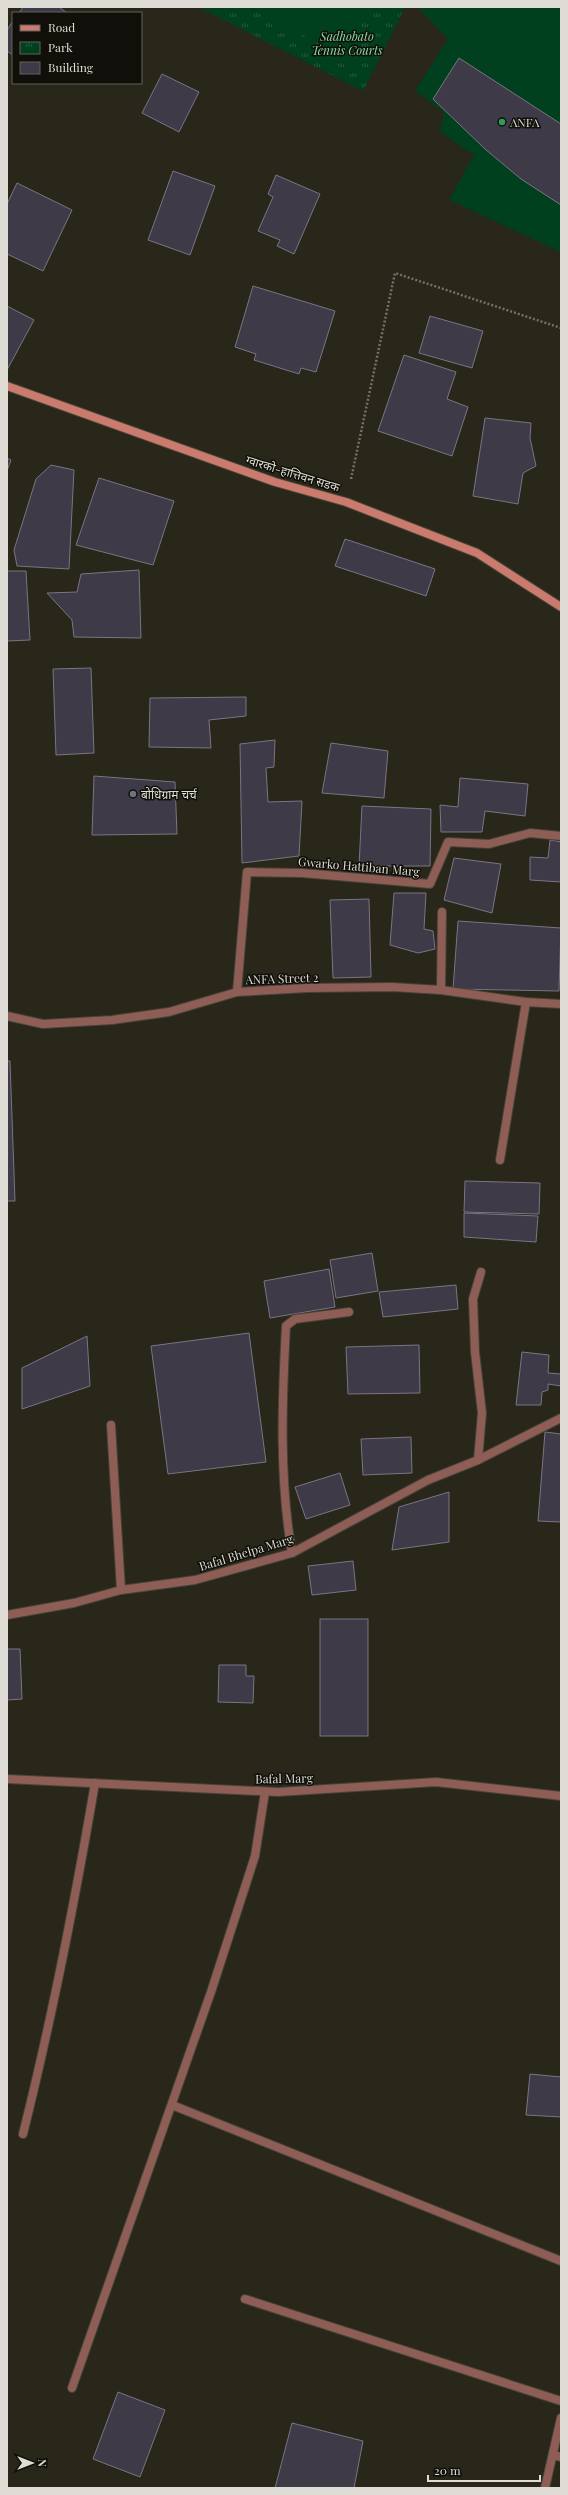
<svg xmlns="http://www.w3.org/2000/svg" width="568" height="2495" font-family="'Playfair Display','Noto Sans Devanagari',serif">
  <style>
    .park { fill: url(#park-tufts) }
    .pitch { fill: #00401e }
    .building { fill: #3e3a47; stroke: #797583 }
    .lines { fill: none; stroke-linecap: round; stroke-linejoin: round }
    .minor-casing { stroke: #464338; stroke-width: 10 }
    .secondary-casing { stroke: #464338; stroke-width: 10 }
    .path { stroke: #747167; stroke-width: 2.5; stroke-dasharray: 2 2; stroke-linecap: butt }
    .minor { stroke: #8e5d55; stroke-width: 8 }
    .secondary { stroke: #ca7b6e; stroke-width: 8 }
    .leisure-dot { fill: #2e9e5b; stroke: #100f09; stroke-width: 1.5 }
    .worship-dot { fill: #6b7280; stroke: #100f09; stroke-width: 1.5 }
    .labels { text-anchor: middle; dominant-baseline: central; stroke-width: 3; stroke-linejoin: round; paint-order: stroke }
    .park-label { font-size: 12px; font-style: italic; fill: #86dda2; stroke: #100f09 }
    .poi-label { font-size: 12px; fill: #dedcd4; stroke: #100f09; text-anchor: start }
    .street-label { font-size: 12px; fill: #dedcd4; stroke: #100f09 }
  </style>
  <defs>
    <pattern id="park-tufts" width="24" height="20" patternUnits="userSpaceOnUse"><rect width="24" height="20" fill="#00401e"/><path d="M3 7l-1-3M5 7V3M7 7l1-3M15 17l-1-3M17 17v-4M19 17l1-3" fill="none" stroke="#255b3e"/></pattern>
  </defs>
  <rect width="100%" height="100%" fill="#29261a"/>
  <!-- park -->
  <path class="park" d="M198 7H405L363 91Z"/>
  <!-- pitch -->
  <g class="pitch">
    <path d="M249 7H366L341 55Z"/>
    <path d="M417 7H561V252L449 200 474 155 440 132 444 112 415 91 448 39Z"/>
  </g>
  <!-- building -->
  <g class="building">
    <path d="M23 7H59L67 13H19Z"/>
    <path d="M13 21V55L7 51V30Z"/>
    <path d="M459 58 561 124V205L521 179 485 149 433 99Z"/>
    <path d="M162 74 199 92 179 132 142 113Z"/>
    <path d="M173 171 215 186 190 255 148 240Z"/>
    <path d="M276 175 320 194 294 254 277 246 280 240 258 231 273 197 268 194Z"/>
    <path d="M17 183 72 210 43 271 7 254V204Z"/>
    <path d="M253 286 335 311 316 372 301 368 299 374 254 360 256 354 235 347Z"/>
    <path d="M7 306 34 320 7 370Z"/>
    <path d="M430 316 483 331 472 368 419 353Z"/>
    <path d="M404 355 456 372 447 399 468 407 452 456 378 431Z"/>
    <path d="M485 418 531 423 530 438 536 466 523 473 518 504 473 496Z"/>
    <path d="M7 458 11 460 7 471Z"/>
    <path d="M51 465 74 470 69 569 17 566 14 550 36 479Z"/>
    <path d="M99 478 174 501 153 565 76 545Z"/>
    <path d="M345 539 435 569 426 596 335 566Z"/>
    <path d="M139 570 141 638 74 637 72 620 47 593 77 592 81 574Z"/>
    <path d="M7 571H26L30 640 7 641Z"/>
    <path d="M91 668 94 753 56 755 53 669Z"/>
    <path d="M246 697V716L209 720 211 748 149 747 150 698Z"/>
    <path d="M275 740 274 767 266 768 268 802 302 801 299 856 242 863 240 744Z"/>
    <path d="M331 743 388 751 384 798 322 793Z"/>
    <path d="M94 776 175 782 177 834 92 835Z"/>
    <path d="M460 778 528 784 525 816 485 811 482 832H441L440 805 458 807Z"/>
    <path d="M362 806 431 809 430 866H359Z"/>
    <path d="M550 840 561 842V882L530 880V857L548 858Z"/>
    <path d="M454 858 501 864 492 913 444 900Z"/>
    <path d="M394 893H426L424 929 433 931 435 949 418 953 390 945Z"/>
    <path d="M369 899 371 977 333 978 330 900Z"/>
    <path d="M458 921 561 928 559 991 453 989Z"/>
    <path d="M7 1061H10L15 1201H7Z"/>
    <path d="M465 1181 540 1183 539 1214 464 1212Z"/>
    <path d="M464 1213 538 1216 536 1242 464 1237Z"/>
    <path d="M372 1253 378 1291 336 1298 330 1260Z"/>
    <path d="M329 1269 335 1307 270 1318 264 1281Z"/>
    <path d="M456 1285 458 1309 383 1317 379 1292Z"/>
    <path d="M249 1333 266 1462 168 1474 151 1346Z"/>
    <path d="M87 1336 90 1386 22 1409V1368Z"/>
    <path d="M419 1345 420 1393 348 1394 346 1347Z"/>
    <path d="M522 1352 549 1355 548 1373 561 1374V1386L548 1384V1390L542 1392 541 1405H516Z"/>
    <path d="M545 1432 561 1434V1522L538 1521Z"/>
    <path d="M411 1437 412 1473 363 1475 361 1439Z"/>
    <path d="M340 1473 350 1505 306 1519 295 1487Z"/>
    <path d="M449 1492V1542L392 1550 399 1507Z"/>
    <path d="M353 1561 356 1590 312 1595 308 1566Z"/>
    <rect x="320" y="1619" width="48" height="117"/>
    <path d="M7 1649H20L22 1699 7 1700Z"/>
    <path d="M219 1665H246V1676H254L253 1703 218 1702Z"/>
    <path d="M530 2074 561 2077V2117L526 2115Z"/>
    <path d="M118 2392 165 2410 140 2477 93 2459Z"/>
    <path d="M292 2423 363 2441 354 2488H275Z"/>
  </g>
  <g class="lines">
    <!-- minor casing -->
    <g class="minor-casing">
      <g id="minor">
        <path d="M441 990 442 912"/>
        <path d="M237 992 247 872 302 873 430 884 448 842 489 844 530 833 561 836"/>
        <path d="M7 1016 43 1024 112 1020 169 1012 237 992 307 988 392 987 441 990 526 1002 561 1004"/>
        <path d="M500 1160 526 1002"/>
        <path d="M111 1425 121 1590"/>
        <path d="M478 1460 482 1413 475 1352 473 1299 481 1272"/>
        <path d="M292 1553C279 1478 282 1401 286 1326L295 1319 349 1312"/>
        <path d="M7 1615 74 1603 121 1590 195 1580 292 1553 428 1480 478 1460 561 1418"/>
        <path d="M7 1779 278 1792 436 1782 561 1796"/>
        <path d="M172 2105 561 2261"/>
        <path d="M23 2134C52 2018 75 1901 95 1783"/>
        <path d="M245 2299 561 2401"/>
        <path d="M72 2388 211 1992 255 1856 265 1792"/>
        <path d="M553 2455 561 2457"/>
        <path d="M545 2488 561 2418"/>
      </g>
    </g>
    <!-- secondary casing -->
    <g class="secondary-casing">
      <path id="secondary" d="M7 386 275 482 346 502 477 553 561 607"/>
    </g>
    <!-- path -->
    <path class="path" d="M351 479 395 273 561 328"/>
    <!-- minor -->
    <use href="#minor" class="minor"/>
    <!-- secondary -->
    <use href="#secondary" class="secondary"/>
  </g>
  <!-- markers -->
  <circle class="leisure-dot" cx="502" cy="122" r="4"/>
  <circle class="worship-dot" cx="133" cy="794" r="4"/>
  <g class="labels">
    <!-- park labels -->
    <g class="park-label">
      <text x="347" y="36">Sadhobato<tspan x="347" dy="14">Tennis Courts</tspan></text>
    </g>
    <!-- poi labels -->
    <g class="poi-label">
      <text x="510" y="122">ANFA</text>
      <text x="141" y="794">बोधिग्राम चर्च</text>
    </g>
    <!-- street labels -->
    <g class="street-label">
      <text transform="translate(293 473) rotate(17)">ग्वारको-हात्तिवन सडक</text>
      <text transform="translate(359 866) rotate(5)">Gwarko Hattiban Marg</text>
      <text transform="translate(282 978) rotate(-2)">ANFA Street 2</text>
      <text transform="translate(246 1552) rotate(-17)">Bafal Bhelpa Marg</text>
      <text transform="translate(284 1778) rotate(-1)">Bafal Marg</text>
    </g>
  </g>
  <!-- border -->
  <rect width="568" height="2495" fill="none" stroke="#dedcd4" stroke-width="16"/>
  <!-- legend -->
  <rect x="12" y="12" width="130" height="72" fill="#100f09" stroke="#62615a"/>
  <rect x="20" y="25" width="20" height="6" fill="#ca7b6e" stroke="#62615a"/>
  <text x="48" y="32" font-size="12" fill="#dedcd4">Road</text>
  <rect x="20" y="42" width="20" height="12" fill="url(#park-tufts)" stroke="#62615a"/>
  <text x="48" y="52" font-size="12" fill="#dedcd4">Park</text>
  <rect x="20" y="62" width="20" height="12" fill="#3e3a47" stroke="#62615a"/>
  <text x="48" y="72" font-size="12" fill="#dedcd4">Building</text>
  <!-- north arrow -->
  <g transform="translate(32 2463) rotate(90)" stroke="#100f09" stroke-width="3" paint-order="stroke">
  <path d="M0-3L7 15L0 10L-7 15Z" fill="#dedcd4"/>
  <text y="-6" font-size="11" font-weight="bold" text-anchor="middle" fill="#dedcd4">N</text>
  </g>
  <!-- scale -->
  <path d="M428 2475v6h112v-6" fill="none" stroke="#dedcd4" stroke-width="2"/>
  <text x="434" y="2475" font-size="12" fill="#dedcd4" stroke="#100f09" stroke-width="3" paint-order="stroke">20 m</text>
</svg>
